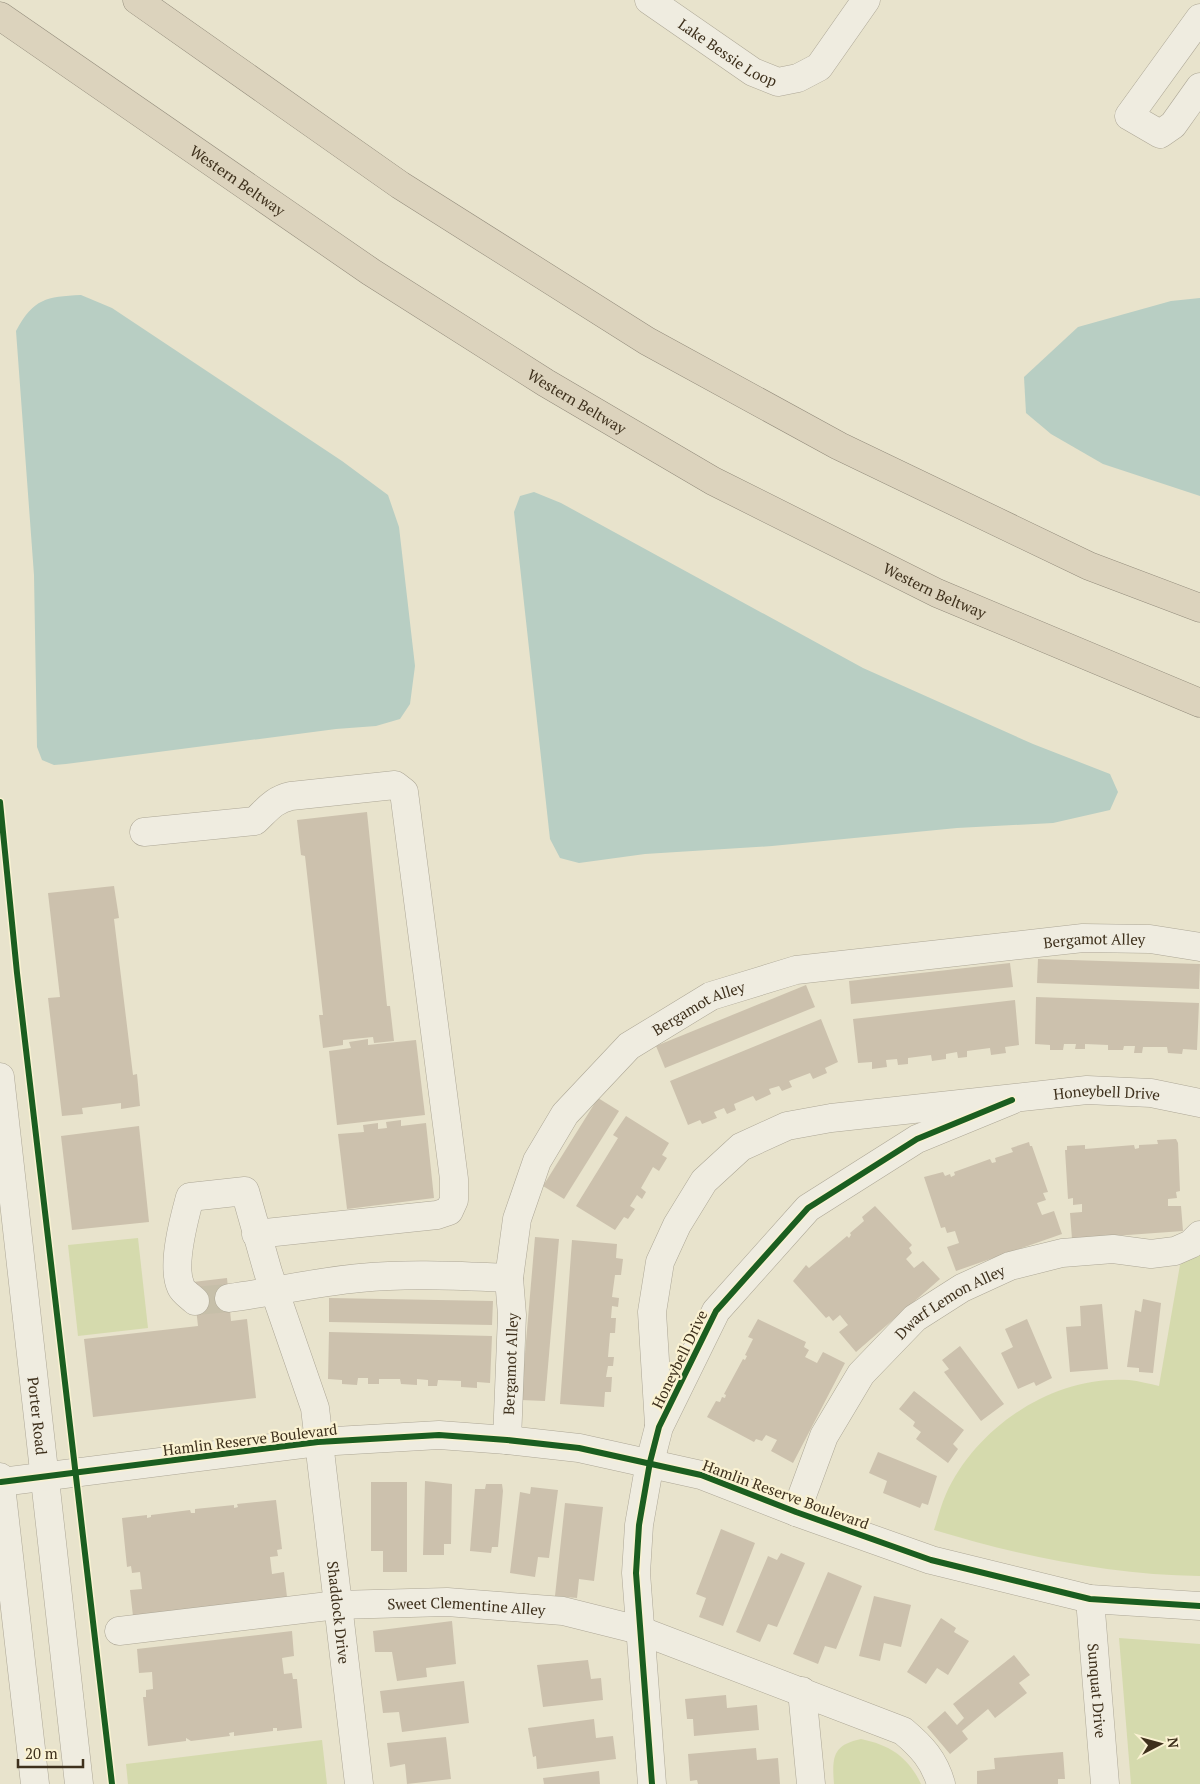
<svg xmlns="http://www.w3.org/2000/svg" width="1200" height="1784" font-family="'PT Serif',serif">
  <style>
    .green { fill: #d5daad }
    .water { fill: #b8cec3 }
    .building { fill: #ccc1ad }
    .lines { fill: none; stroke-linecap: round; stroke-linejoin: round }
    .minor-tunnel { stroke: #c6bfa9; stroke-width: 28; stroke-dasharray: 28 14; stroke-linecap: butt }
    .minor-casing { stroke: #ada796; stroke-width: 29 }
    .highway-casing { stroke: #938c7c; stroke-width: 29 }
    .minor { stroke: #efece0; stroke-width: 28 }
    .highway { stroke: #dcd3bd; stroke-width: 28 }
    .cycleway-casing { stroke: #faf2d2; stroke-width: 9 }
    .cycleway { stroke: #1b5e20; stroke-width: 6 }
    .labels { text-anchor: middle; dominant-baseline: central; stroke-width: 4.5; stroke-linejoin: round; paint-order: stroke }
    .street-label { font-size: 15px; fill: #3e301c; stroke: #faf2d2 }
  </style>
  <rect width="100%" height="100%" fill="#e8e3cc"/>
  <!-- green -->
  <g class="green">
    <path d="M138 1238 148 1328 78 1336 68 1245Z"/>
    <path d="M1200 1249V1576C1109 1575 1021 1556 934 1530 938 1518 941 1505 946 1494 977 1426 1054 1375 1129 1380 1139 1381 1150 1384 1159 1386L1180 1265Z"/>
    <path d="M1119 1638 1200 1644V1784H1131Z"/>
    <path d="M861 1739C890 1745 908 1757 921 1784H834C832 1758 832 1745 861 1739Z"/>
    <path d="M322 1740 327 1784H128L126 1764Z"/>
  </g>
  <!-- water -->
  <g class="water">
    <path d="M81 295 112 308 342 461 388 495 399 527 415 666 410 704 400 719 376 726 336 729 66 764 54 765 42 760 37 747 34 575 16 331C34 298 46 297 81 295Z"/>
    <path d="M1200 298V496L1103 464 1051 434 1026 413 1024 377 1078 327 1171 301Z"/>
    <path d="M534 492 561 503 863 668 1033 744 1110 774 1118 792 1110 810 1053 823 957 828 772 846 645 854 579 863 560 858 550 839 514 512 520 496Z"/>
  </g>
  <!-- building -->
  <g class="building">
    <path d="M367 812 387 1006H390L394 1041 374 1043 373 1037 343 1040V1045L323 1048 319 1015H323L305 856 301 855 297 820Z"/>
    <path d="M114 886 119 918 114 919 133 1075 137 1074 140 1106 121 1109V1103L82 1108 83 1114 62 1116 48 998 60 997 48 893Z"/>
    <path d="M1038 959 1200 964 1199 989 1037 983Z"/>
    <path d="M1010 963 1013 987 851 1004 849 981Z"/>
    <path d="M806 985 815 1007 665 1068 656 1046Z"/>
    <path d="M1036 997 1199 1003 1197 1050 1183 1049 1182 1054 1168 1053 1167 1047H1143L1142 1053H1134L1135 1046H1124L1123 1050H1108V1045L1085 1044V1049H1075L1076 1044H1064L1063 1050H1050V1045L1035 1044Z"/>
    <path d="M1015 1000 1019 1045 1005 1047 1006 1053 991 1055 990 1048 967 1051V1057L958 1058 957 1052 946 1054V1059L932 1061 931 1055 908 1058V1064L898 1065 897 1059 886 1060 887 1067 872 1069V1062L858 1063 853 1019Z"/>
    <path d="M821 1019 838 1062 825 1068 827 1073 813 1079 810 1073 789 1081 792 1087 782 1091 779 1086 769 1089 771 1094 756 1101 753 1096 734 1104 736 1110 727 1114 724 1108 714 1112 717 1118 702 1124 700 1120 688 1125 670 1081Z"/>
    <path d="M368 1039V1045L416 1040 425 1115 337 1125 329 1051 351 1048 349 1042Z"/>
    <path d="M598 1098 619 1111 564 1199 543 1186Z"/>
    <path d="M626 1116 669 1143 662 1155 667 1158 659 1171 653 1167 641 1188 646 1192 642 1199 637 1195 630 1206 635 1209 628 1219 624 1217 615 1230 576 1206 618 1138 613 1135Z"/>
    <path d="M401 1120V1126L426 1123 434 1198 347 1209 338 1134 364 1132 363 1125 378 1123V1129L387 1128 386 1122Z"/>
    <path d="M139 1126 149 1222 72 1230 61 1136Z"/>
    <path d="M1176 1139 1178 1143 1180 1191 1176 1192 1177 1198 1168 1199V1206H1181L1183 1231 1072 1239 1070 1213 1082 1212V1204L1073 1205V1198L1068 1199 1065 1150H1067V1146L1085 1145V1149L1134 1145 1135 1149 1139 1148V1145L1158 1144 1157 1140Z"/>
    <path d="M1029 1142 1030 1146H1032L1048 1192 1043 1193 1046 1200 1037 1203 1042 1215 1054 1211 1062 1234 956 1271 947 1247 959 1243 955 1231 947 1233 945 1227 941 1228 924 1177 943 1172 945 1176 950 1174 951 1177 955 1175 954 1172 990 1159 992 1163 996 1162 995 1158 1013 1152 1011 1148Z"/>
    <path d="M875 1206 912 1245 909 1248 912 1253 906 1259 914 1268 923 1261 940 1279 856 1352 839 1332 848 1325 840 1315 833 1321 829 1316 826 1318 793 1281 806 1265 809 1268 847 1236 849 1238 851 1235 850 1233 864 1221 862 1217Z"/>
    <path d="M535 1237 559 1239 545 1401 521 1400Z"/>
    <path d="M572 1240 617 1244 616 1258 623 1259 621 1275H615L612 1297 619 1298 618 1307 612 1306 611 1318H616L615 1333H610L608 1357H614L613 1366H608L606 1377H612L611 1392H605L604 1407 560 1404Z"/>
    <path d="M227 1278 231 1321 247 1319 256 1398 93 1417 84 1339 198 1326 193 1282Z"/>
    <path d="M329 1298 493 1301 492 1325 329 1322Z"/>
    <path d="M1143 1299 1161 1303 1153 1373 1139 1372V1368L1127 1367 1135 1310 1141 1312Z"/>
    <path d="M1102 1304 1108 1369 1070 1372 1066 1327 1081 1326 1080 1306Z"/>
    <path d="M758 1319 806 1342 804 1347 809 1350 805 1357 817 1363 823 1352 845 1363 793 1463 771 1451 777 1440 766 1435 762 1441 756 1439 754 1442 707 1417 716 1401 720 1402 722 1397 725 1398 726 1395 724 1394 743 1359 745 1360 747 1356 745 1355 753 1339 748 1337Z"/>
    <path d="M1027 1319 1052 1378 1036 1386 1034 1382 1018 1389 1001 1353 1013 1347 1005 1329Z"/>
    <path d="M329 1332 492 1336 490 1383 477 1382V1388L461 1387V1381L438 1380 437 1386H428V1380L417 1379V1385L401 1384 400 1379H379V1384H368V1378H358L357 1385 342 1384V1380L328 1379Z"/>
    <path d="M960 1346 1004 1404 981 1421 944 1372 949 1369 942 1360Z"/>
    <path d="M914 1391 964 1430 953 1444 958 1449 948 1463 916 1439 921 1432 913 1426 915 1422 899 1409Z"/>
    <path d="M878 1452 937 1476 928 1505 922 1503 920 1508 883 1493 887 1481 869 1473Z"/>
    <path d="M425 1481 452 1484 451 1544H444V1555H423Z"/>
    <path d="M371 1482H407V1572H383V1551H371Z"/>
    <path d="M486 1484H502L503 1491 498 1547H492L491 1553 470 1551 475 1489H485Z"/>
    <path d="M531 1487 558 1490 549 1558 538 1557 535 1577 510 1573 520 1492 530 1494Z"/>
    <path d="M276 1500 282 1549 277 1550 278 1556 270 1557 272 1574 284 1572 287 1597 133 1616 130 1590 142 1589 140 1572 132 1573 131 1566 127 1567 122 1518 147 1515V1518L151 1517V1515L190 1510 191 1513H195V1509L234 1505V1508L238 1507 237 1504Z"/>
    <path d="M565 1503 603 1507 594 1581 579 1579 577 1598 555 1596Z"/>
    <path d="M721 1529 755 1543 723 1626 699 1617 706 1598 696 1594Z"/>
    <path d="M781 1553 805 1563 777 1627 768 1624 760 1642 736 1632 768 1556 777 1560Z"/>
    <path d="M828 1572 862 1586 836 1649 825 1646 818 1664 793 1654Z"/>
    <path d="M874 1596 911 1605 901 1647 884 1643 880 1661 859 1656Z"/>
    <path d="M941 1618 956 1628 954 1632 969 1641 948 1675 937 1668 926 1684 907 1672Z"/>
    <path d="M452 1621 456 1664 426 1668 427 1677 397 1681 392 1652H375L373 1631Z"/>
    <path d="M292 1631 294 1656 282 1658 284 1674 292 1673 293 1679H297L302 1728 277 1731V1728H273V1731L234 1736V1732L229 1733 230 1736 191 1741 186 1738V1741L148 1746 143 1697H146V1690L153 1689 152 1672 139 1673 137 1649Z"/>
    <path d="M1014 1655 1030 1675 1019 1683 1027 1693 995 1718 988 1709 962 1731 968 1739 950 1754 927 1727 945 1711 957 1725 964 1718 953 1704Z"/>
    <path d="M588 1660 591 1679 601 1678 603 1700 543 1707 537 1665Z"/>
    <path d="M464 1681 469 1723 402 1732 399 1712 383 1713 380 1691Z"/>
    <path d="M726 1695 727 1708 757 1705 759 1730 694 1736 693 1719H687L685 1699Z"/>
    <path d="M594 1719 596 1738 613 1736 616 1759 537 1769 536 1756 533 1757 528 1728Z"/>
    <path d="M446 1737 451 1779 407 1784 405 1764 390 1767 387 1743Z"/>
    <path d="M756 1748 757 1760 778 1758 780 1784H698L697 1780 690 1781 688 1754Z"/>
    <path d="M1063 1752 1065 1779H1058V1784H977V1771L995 1769 994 1758Z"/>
    <path d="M599 1771 600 1784H544L543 1778Z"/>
  </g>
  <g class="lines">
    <!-- minor-tunnel -->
    <path class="minor-tunnel" d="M195 1301 229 1298"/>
    <!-- minor casing -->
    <g class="minor-casing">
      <g id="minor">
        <path id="s1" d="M649 0 753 72 778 82 798 78 819 67 866 0"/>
        <path d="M1200 18 1129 116 1160 134 1173 125 1200 87"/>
        <path d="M144 832 255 821C267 810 273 800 291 796L395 785 404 792 454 1179V1200L449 1211 437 1215 256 1234"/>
        <path id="s2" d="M0 1077 79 1784"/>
        <path d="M229 1298C273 1292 316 1282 360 1278 410 1273 459 1276 509 1278"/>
        <path id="s3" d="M195 1301C191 1297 183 1292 181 1287 171 1266 184 1219 190 1197L245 1191 268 1272 315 1408 359 1784"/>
        <path id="s4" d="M659 1425 652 1312 660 1262 677 1225 704 1181 741 1147 787 1126 831 1118 1087 1090 1151 1093 1200 1103"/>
        <path id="s5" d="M507 1440 512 1315 509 1278 517 1219 537 1161 565 1114 629 1046 711 996 796 970 1083 938 1150 939 1200 947"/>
        <path d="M0 1477 35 1784"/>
        <path d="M1 1482 318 1442 439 1435 507 1440 579 1448 701 1475 796 1512 931 1560 1090 1599 1200 1606"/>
        <path id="s6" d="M796 1512 824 1436 861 1374 915 1318 962 1288 1010 1266 1062 1253 1113 1249 1151 1254 1175 1251 1191 1244 1200 1235"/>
        <path id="s7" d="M1090 1599 1105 1784"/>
        <path id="s8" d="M119 1631 337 1605 447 1602 563 1611 639 1630 903 1731C922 1747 934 1760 941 1784"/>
        <path d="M802 1691 811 1784"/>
        <path d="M652 1784 636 1573 639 1525 650 1462 659 1427 716 1311 808 1208 917 1139 1012 1100"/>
      </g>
    </g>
    <!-- highway casing -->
    <g class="highway-casing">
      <g id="highway">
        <path d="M137 0 400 185 647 341 839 446 1089 566 1200 608"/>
        <path id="s9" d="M0 16 371 272 546 383 713 481 937 593 1200 703"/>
      </g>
    </g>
    <!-- minor -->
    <use href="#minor" class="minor"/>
    <!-- highway -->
    <use href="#highway" class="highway"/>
    <!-- cycleway casing -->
    <g class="cycleway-casing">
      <g id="cycleway">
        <path d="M0 802 17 973 112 1784"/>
        <path d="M1 1482 318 1442 439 1435 507 1440 579 1448 701 1475 796 1512 931 1560 1090 1599 1200 1606"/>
        <path d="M652 1784 636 1573 639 1525 650 1462 659 1427 716 1311 808 1208 917 1139 1012 1100"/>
      </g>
    </g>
    <!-- cycleway -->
    <use href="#cycleway" class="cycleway"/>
  </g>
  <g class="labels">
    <!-- street labels -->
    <g class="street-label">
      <text stroke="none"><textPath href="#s1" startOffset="95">Lake Bessie Loop</textPath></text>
      <text stroke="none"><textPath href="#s9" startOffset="289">Western Beltway</textPath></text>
      <text stroke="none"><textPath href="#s9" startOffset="694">Western Beltway</textPath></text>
      <text stroke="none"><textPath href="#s9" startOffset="1099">Western Beltway</textPath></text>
      <text stroke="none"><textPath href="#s5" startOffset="916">Bergamot Alley</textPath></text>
      <text stroke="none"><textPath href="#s5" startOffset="511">Bergamot Alley</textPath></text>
      <text stroke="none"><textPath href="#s4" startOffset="679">Honeybell Drive</textPath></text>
      <text stroke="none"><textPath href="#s6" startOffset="269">Dwarf Lemon Alley</textPath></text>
      <text transform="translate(679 1359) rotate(-64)">Honeybell Drive</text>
      <text stroke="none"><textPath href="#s5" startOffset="76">Bergamot Alley</textPath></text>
      <text stroke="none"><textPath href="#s2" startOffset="341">Porter Road</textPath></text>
      <text transform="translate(250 1439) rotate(-7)">Hamlin Reserve Boulevard</text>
      <text transform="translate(786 1494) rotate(20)">Hamlin Reserve Boulevard</text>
      <text stroke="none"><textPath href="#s8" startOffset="349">Sweet Clementine Alley</textPath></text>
      <text stroke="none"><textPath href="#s3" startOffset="601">Shaddock Drive</textPath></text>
      <text stroke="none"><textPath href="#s7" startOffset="92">Sunquat Drive</textPath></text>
    </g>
  </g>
  <!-- north arrow -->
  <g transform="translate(1160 1744) rotate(84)" stroke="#faf2d2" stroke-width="4" paint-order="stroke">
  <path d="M0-4L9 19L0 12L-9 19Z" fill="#3e301c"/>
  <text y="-8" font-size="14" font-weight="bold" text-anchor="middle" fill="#3e301c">N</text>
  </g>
  <!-- scale -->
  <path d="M18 1759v8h65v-8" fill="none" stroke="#3e301c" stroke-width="2.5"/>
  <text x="25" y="1759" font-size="15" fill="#3e301c" stroke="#faf2d2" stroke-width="4" paint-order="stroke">20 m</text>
</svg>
